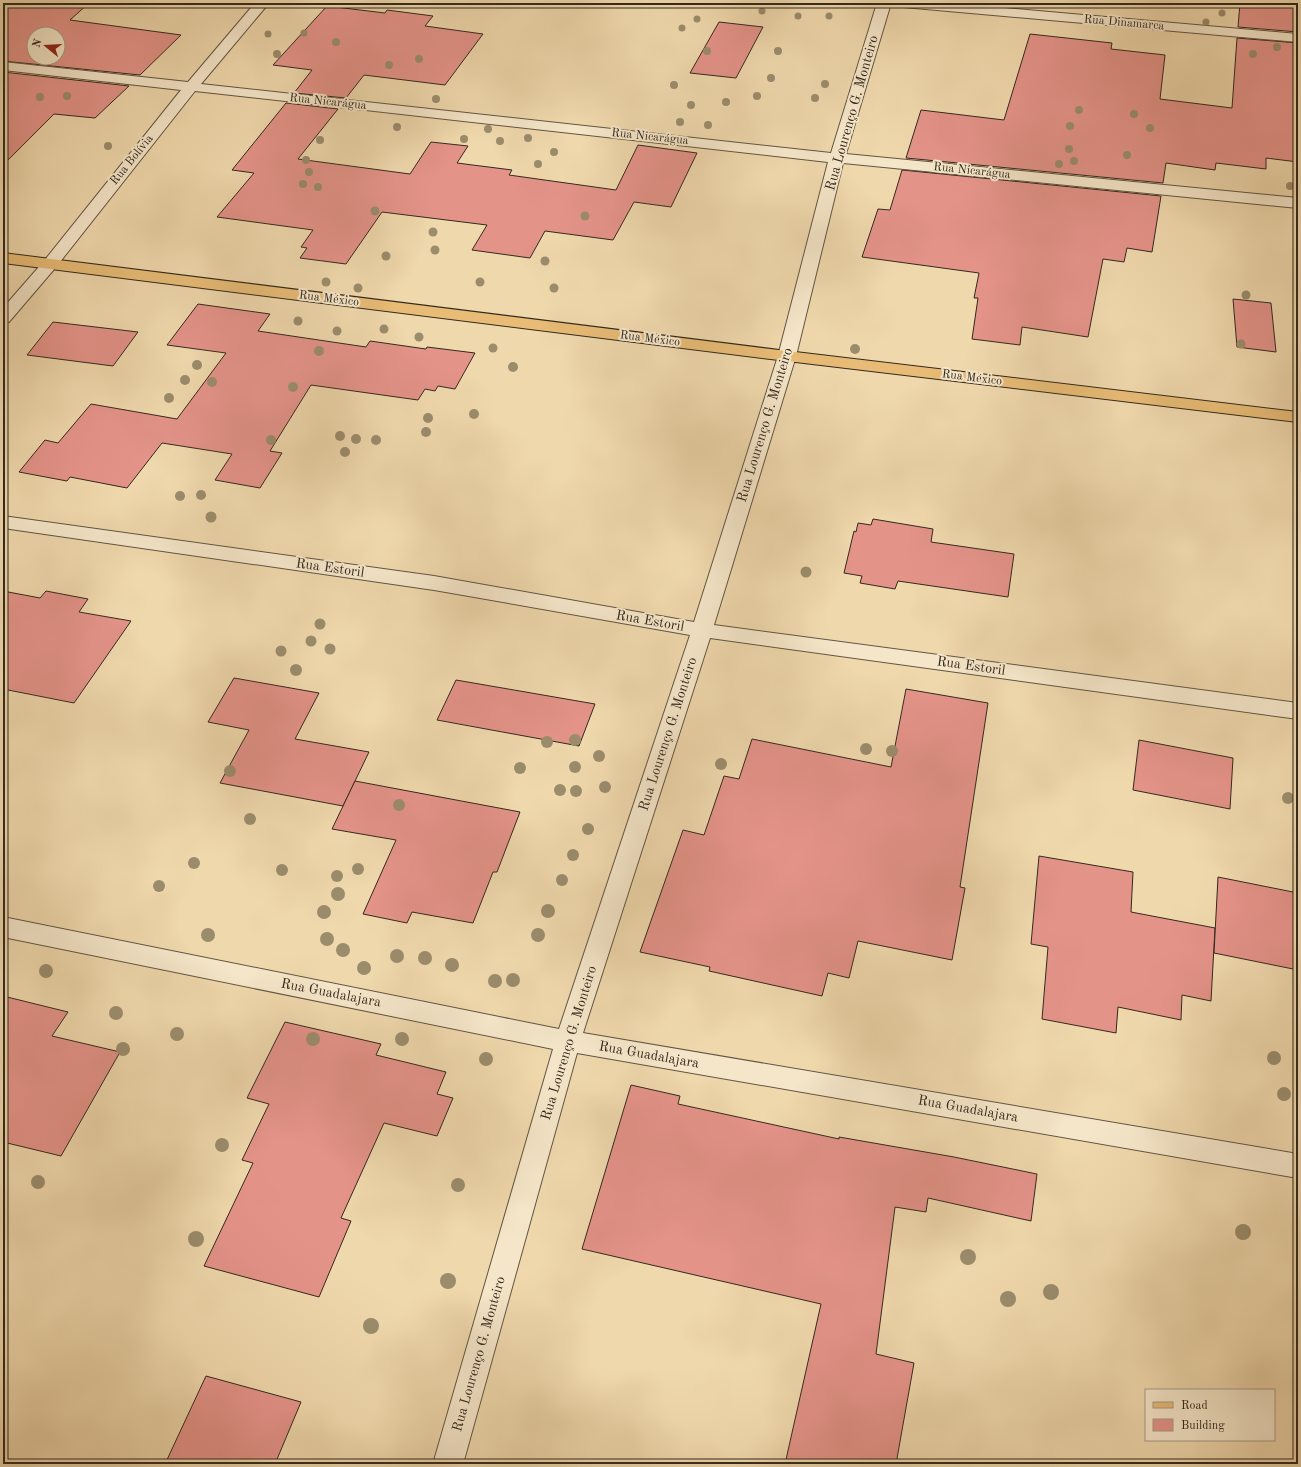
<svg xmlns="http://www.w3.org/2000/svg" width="1301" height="1467" font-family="'Old Standard TT',serif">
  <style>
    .building { fill: #e49389; stroke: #33291e; fill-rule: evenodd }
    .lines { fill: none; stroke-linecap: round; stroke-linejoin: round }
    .street-casing { stroke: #625542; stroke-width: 2 }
    .primary-casing { stroke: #33291e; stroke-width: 2 }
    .street { fill: #f5e6c9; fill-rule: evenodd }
    .primary { fill: #e8bc76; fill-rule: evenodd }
    .tree { fill: #9b8c6c }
    .labels { text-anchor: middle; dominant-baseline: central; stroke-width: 4; stroke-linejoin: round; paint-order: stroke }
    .far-street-label { font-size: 12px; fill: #33291e; stroke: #f5e6c9 }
    .street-label { font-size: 14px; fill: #33291e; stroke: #f5e6c9 }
  </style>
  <rect width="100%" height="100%" fill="#efd8ac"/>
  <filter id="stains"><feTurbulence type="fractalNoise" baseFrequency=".005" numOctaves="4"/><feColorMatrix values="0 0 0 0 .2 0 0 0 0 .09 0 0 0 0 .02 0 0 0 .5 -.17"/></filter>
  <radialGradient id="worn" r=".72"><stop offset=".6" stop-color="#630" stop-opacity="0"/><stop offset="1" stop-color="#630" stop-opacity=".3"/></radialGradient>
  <!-- building -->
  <g class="building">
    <path d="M3 3H89L70 20 181 35 140 75 3 61ZM34 34H58V58H34Z"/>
    <path d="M1240 3H1298V32L1238 27Z"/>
    <path d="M327 6 385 13 387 10 433 16 425 26 483 34 445 85 364 75 346 98 294 93 312 70 273 65Z"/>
    <path d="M719 22 763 27 736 78 690 73Z"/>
    <path d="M1030 34 1112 43 1111 49 1165 55 1160 99 1232 108 1237 38 1298 43V162L1266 158V169L1216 163 1215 170 1166 163 1163 183 906 158 921 110 1004 120Z"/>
    <path d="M3 72 129 86 95 118 54 114 3 165Z"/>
    <path d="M286 103 338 109 298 159 410 174 431 142 468 146 457 163 512 170 509 175 616 190 638 145 697 153 671 207 634 202 613 240 545 231 530 258 472 250 487 225 382 212 346 264 300 258 307 248 301 247 313 230 217 217 254 173 232 170Z"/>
    <path d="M902 170 1161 196 1152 252 1127 248 1124 262 1103 259 1088 337 1022 327 1020 345 972 339 978 298H974L979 273 862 257 878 209 890 210Z"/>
    <path d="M1233 299 1271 303 1276 352 1237 347Z"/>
    <path d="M198 304 270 314 258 331 366 347 370 341 426 349 427 347 475 353 455 389 438 386 435 391 425 389 418 400 311 385 270 451 282 453 260 488 215 480 232 454 162 443 127 488 70 477 67 481 19 472 45 440 58 443 91 404 177 419 226 353 167 345Z"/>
    <path d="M53 322 138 332 113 366 27 355Z"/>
    <path d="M873 519 933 529 931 542 1014 554 1008 597 898 581 895 589 860 583 862 576 844 573 854 531 856 532 858 523 871 525Z"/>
    <path d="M3 591 40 598 46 591 88 599 79 612 131 621 74 703 3 689Z"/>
    <path d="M234 678 319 693 295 739 369 752 343 806 220 783 249 730 208 722Z"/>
    <path d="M456 680 595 704 579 746 437 720Z"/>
    <path d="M906 689 988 703 960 887 965 888 952 960 858 941 849 978 828 973 822 996 709 971 710 967 640 952 683 830 704 835 724 776 739 779 752 739 891 767Z"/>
    <path d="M1139 740 1233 758 1230 809 1133 790Z"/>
    <path d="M355 781 520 812 497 872H493L473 923 412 912 407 923 363 914 396 840 332 829Z"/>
    <path d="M1039 856 1133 872 1131 912 1215 928 1211 1001 1182 995 1181 1020 1118 1007 1116 1033 1042 1019 1048 947 1031 944Z"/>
    <path d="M1218 877 1298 893V970L1214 953Z"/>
    <path d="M3 996 68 1012 52 1036 120 1052 61 1156 3 1142Z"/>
    <path d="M285 1022 381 1044 376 1055 446 1072 437 1094 453 1098 437 1136 384 1123 341 1218 351 1221 319 1297 204 1266 253 1163 242 1160 269 1104 247 1098Z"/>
    <path d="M631 1085 680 1096 678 1104 839 1139V1137L954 1157 1037 1174 1031 1221 928 1198 926 1212 895 1207 876 1354 914 1363 896 1464H785L821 1304 582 1249Z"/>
    <path d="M206 1376 301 1402 275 1464H165Z"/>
  </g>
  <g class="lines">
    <!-- street casing -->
    <g class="street-casing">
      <g id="street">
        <path d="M255 3H269L201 84 831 153 877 3H891L846 154 1298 198V208L843 163 796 356 714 625 1298 703V719L710 638 583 1033 1298 1154V1178L577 1053 463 1464H433L553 1049 3 937V917L559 1029 690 635 434 590 3 528V516L434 576 694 622 778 356 828 162 195 91 56 267 9 322 3 323V308L44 261 181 90 3 70V62L188 82Z"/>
        <path d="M896 3H948L1298 34V42L903 7 898 6Z"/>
      </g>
    </g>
    <!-- primary casing -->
    <g class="primary-casing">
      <path id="primary" d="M3 253 787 351 1298 412V422L787 361 3 263Z"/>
    </g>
    <!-- street -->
    <use href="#street" class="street"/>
    <!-- primary -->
    <use href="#primary" class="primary"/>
  </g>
  <!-- trees -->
  <g class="tree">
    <circle cx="762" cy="11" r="3.5"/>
    <circle cx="1222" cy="13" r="3.5"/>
    <circle cx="798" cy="16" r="3.5"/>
    <circle cx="829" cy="16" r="3.5"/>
    <circle cx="697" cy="19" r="3.5"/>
    <circle cx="1206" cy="22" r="3.5"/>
    <circle cx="682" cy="28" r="3.5"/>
    <circle cx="304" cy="33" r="3.5"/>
    <circle cx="268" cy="34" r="3.5"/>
    <circle cx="336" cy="42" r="4"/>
    <circle cx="1277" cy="47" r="4"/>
    <circle cx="707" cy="51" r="4"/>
    <circle cx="778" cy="51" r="4"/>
    <circle cx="277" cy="54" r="4"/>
    <circle cx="1253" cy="54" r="4"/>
    <circle cx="419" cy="59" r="4"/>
    <circle cx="389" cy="65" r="4"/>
    <circle cx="771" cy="78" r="4"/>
    <circle cx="825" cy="84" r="4"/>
    <circle cx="674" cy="85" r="4"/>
    <circle cx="67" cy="96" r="4"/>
    <circle cx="757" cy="96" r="4"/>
    <circle cx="40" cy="97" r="4"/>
    <circle cx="815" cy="98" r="4"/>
    <circle cx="436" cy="99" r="4"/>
    <circle cx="726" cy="102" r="4"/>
    <circle cx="691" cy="105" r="4"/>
    <circle cx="1079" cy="110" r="4"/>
    <circle cx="1134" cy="114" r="4"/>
    <circle cx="680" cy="122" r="4"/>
    <circle cx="708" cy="125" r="4"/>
    <circle cx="1070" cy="126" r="4"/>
    <circle cx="397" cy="127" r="4"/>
    <circle cx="1150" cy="128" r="4"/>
    <circle cx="488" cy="129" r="4"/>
    <circle cx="528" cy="138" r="4"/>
    <circle cx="464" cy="139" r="4"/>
    <circle cx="320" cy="140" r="4"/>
    <circle cx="500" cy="141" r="4"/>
    <circle cx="108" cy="146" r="4"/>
    <circle cx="1069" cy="149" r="4"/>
    <circle cx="554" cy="152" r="4"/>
    <circle cx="1127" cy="155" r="4"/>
    <circle cx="306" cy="160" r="4"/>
    <circle cx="1074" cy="161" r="4"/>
    <circle cx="538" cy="164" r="4"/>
    <circle cx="1059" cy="164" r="4"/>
    <circle cx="309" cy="172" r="4"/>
    <circle cx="303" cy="184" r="4"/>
    <circle cx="1290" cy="186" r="4"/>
    <circle cx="318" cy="187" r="4"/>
    <circle cx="375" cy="211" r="4.5"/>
    <circle cx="585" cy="216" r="4.5"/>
    <circle cx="433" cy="232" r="4.5"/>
    <circle cx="435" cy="250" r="4.5"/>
    <circle cx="386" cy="256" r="4.5"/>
    <circle cx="545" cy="261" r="4.5"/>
    <circle cx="326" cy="282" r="4.5"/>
    <circle cx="480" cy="282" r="4.5"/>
    <circle cx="358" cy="288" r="4.5"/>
    <circle cx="554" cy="288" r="4.5"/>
    <circle cx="1246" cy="295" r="4.5"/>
    <circle cx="298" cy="321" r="4.5"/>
    <circle cx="384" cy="329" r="4.5"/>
    <circle cx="337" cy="331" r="4.5"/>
    <circle cx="419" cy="337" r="4.5"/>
    <circle cx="1241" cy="344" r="4.5"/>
    <circle cx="493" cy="348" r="4.5"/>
    <circle cx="855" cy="349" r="5"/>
    <circle cx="319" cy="351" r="5"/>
    <circle cx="197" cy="365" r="5"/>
    <circle cx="513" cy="367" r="5"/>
    <circle cx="185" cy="380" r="5"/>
    <circle cx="212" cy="382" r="5"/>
    <circle cx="293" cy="387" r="5"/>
    <circle cx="169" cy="398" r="5"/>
    <circle cx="474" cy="414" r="5"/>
    <circle cx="428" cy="418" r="5"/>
    <circle cx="426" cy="432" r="5"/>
    <circle cx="340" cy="436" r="5"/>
    <circle cx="356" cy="439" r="5"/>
    <circle cx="271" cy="440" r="5"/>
    <circle cx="376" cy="440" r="5"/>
    <circle cx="345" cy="452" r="5"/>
    <circle cx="201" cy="495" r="5"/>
    <circle cx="180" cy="496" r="5"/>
    <circle cx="211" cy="517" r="5.5"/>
    <circle cx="806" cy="572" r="5.5"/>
    <circle cx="320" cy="624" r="5.5"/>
    <circle cx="311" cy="641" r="5.5"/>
    <circle cx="330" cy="649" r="5.5"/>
    <circle cx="281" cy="651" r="5.5"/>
    <circle cx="296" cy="670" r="6"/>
    <circle cx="575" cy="740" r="6"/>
    <circle cx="547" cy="742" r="6"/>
    <circle cx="866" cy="749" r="6"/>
    <circle cx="892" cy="751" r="6"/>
    <circle cx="599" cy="756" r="6"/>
    <circle cx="721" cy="764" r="6"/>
    <circle cx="575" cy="767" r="6"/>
    <circle cx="520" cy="768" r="6"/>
    <circle cx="230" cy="771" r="6"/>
    <circle cx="605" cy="787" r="6"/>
    <circle cx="560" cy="790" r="6"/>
    <circle cx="576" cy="791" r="6"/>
    <circle cx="1288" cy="798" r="6"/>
    <circle cx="399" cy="805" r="6"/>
    <circle cx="250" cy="819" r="6"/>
    <circle cx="588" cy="829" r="6"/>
    <circle cx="573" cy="855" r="6"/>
    <circle cx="194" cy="863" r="6"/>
    <circle cx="358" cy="869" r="6"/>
    <circle cx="282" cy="870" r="6"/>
    <circle cx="337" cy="876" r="6"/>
    <circle cx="562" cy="880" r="6"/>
    <circle cx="159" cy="886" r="6"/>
    <circle cx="338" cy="894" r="7"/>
    <circle cx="548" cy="911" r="7"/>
    <circle cx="324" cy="912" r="7"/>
    <circle cx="208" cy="935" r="7"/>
    <circle cx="538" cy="935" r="7"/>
    <circle cx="327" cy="939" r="7"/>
    <circle cx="343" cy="950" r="7"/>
    <circle cx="397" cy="956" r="7"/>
    <circle cx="425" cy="958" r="7"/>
    <circle cx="452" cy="965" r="7"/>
    <circle cx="364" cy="968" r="7"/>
    <circle cx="46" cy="971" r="7"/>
    <circle cx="513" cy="980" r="7"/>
    <circle cx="495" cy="981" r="7"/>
    <circle cx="116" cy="1013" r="7"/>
    <circle cx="177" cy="1034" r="7"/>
    <circle cx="313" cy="1039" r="7"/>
    <circle cx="402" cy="1039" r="7"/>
    <circle cx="123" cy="1049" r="7"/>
    <circle cx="1274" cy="1058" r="7"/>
    <circle cx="486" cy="1059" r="7"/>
    <circle cx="1284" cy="1094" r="7"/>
    <circle cx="222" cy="1145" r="7"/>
    <circle cx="38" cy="1182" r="7"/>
    <circle cx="458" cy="1185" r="7"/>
    <circle cx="1243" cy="1232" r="8"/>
    <circle cx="196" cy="1239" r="8"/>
    <circle cx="968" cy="1257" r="8"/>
    <circle cx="448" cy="1281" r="8"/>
    <circle cx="1051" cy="1292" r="8"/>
    <circle cx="1008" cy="1299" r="8"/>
    <circle cx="371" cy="1326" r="8"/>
  </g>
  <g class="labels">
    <!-- far-street labels -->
    <g class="far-street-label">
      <text transform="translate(1124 23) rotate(5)">Rua Dinamarca</text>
      <text transform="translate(328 102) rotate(6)">Rua Nicarágua</text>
      <text transform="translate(650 137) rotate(6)">Rua Nicarágua</text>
      <text transform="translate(132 160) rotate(-51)">Rua Bolívia</text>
      <text transform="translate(972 171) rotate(6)">Rua Nicarágua</text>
      <text transform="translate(329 299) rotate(7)">Rua México</text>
      <text transform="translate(650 339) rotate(7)">Rua México</text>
      <text transform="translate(972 378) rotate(7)">Rua México</text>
    </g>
    <!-- street labels -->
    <g class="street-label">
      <text transform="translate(852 113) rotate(-74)">Rua Lourenço G. Monteiro</text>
      <text transform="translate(765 425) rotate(-73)">Rua Lourenço G. Monteiro</text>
      <text transform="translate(330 568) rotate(8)">Rua Estoril</text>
      <text transform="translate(650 621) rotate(10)">Rua Estoril</text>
      <text transform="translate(971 666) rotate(8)">Rua Estoril</text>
      <text transform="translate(668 734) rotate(-72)">Rua Lourenço G. Monteiro</text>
      <text transform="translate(331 993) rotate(11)">Rua Guadalajara</text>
      <text transform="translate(569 1043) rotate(-73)">Rua Lourenço G. Monteiro</text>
      <text transform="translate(649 1055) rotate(10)">Rua Guadalajara</text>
      <text transform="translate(968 1109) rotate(10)">Rua Guadalajara</text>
      <text transform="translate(479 1354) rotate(-74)">Rua Lourenço G. Monteiro</text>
    </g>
  </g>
  <!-- margin -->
  <rect width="1301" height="1467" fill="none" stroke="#efd8ac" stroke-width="16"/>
  <rect x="4" y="4" width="1293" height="1459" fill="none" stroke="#33291e" stroke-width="2"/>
  <rect x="8" y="8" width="1285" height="1451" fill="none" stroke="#33291e"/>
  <!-- legend -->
  <rect x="1145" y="1389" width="130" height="52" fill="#f5e6c9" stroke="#a79a85"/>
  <rect x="1153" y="1402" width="20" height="6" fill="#e8bc76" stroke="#a79a85"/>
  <text x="1181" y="1409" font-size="12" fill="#33291e">Road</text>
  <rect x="1153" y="1419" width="20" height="12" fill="#e49389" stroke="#a79a85"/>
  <text x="1181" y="1429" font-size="12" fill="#33291e">Building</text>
  <!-- north arrow -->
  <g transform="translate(46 46) rotate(288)"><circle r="19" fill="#f5e6c9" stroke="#a79a85"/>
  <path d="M0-3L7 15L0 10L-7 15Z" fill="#8f2418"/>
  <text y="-6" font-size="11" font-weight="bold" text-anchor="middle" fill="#33291e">N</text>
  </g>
  <rect width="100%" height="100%" filter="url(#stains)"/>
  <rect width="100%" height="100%" fill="url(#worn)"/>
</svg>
